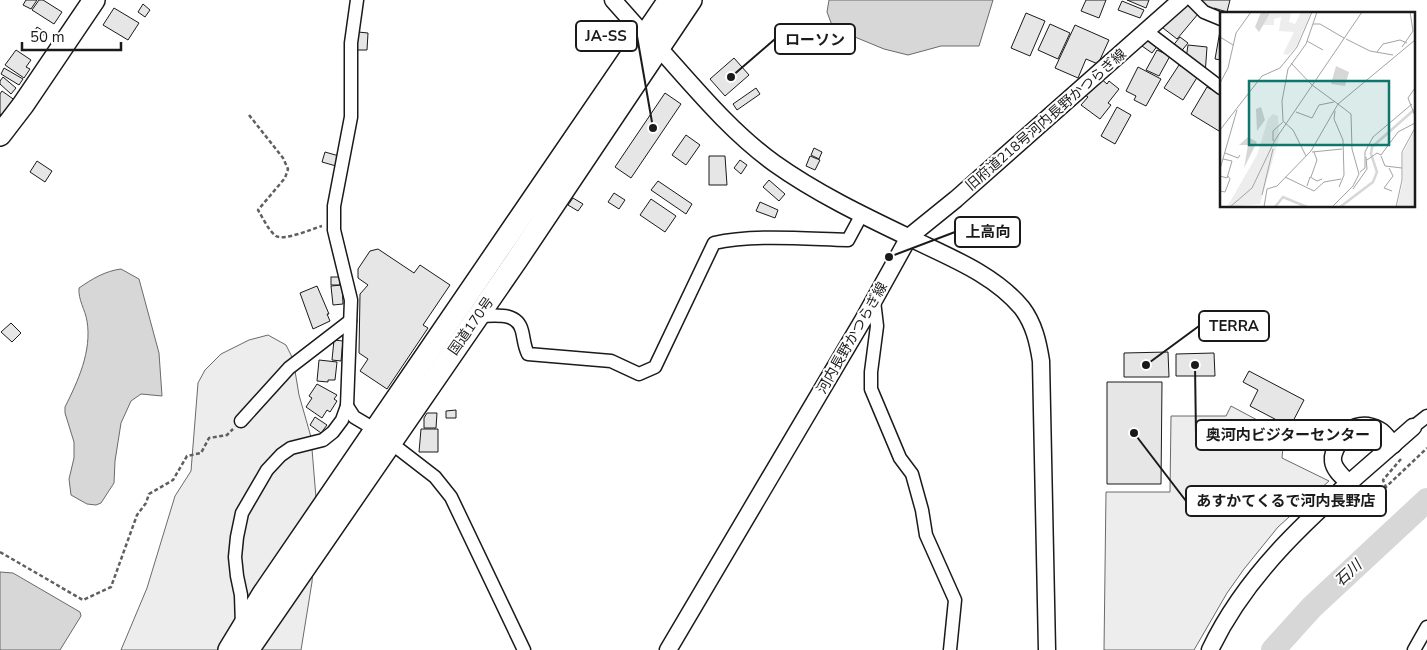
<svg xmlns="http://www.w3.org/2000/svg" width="1427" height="650" font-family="'Nunito Sans','Noto Sans JP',sans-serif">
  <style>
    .built { fill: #ededed; stroke: #6a6a6a }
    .water { fill: #d7d7d7; stroke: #6a6a6a }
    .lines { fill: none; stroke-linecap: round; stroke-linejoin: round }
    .river { stroke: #d7d7d7; stroke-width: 24 }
    .building { fill: #e6e6e6; stroke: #1a1a1a }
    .street-casing { stroke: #1a1a1a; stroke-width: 15 }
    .secondary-casing { stroke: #1a1a1a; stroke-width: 19 }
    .highway-casing { stroke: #1a1a1a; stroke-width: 24 }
    .path { stroke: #5f5f5f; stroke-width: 2.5; stroke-dasharray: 4 2.5; stroke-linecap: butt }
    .street { stroke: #fff; stroke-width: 12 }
    .secondary { stroke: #fff; stroke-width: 16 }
    .highway { stroke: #fff; stroke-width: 21 }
    .labels { text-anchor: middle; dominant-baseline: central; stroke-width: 4; stroke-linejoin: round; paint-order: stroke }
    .street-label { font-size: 14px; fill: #1a1a1a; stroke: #fff }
    .water-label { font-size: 15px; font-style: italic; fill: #1a1a1a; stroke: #fff }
    .inset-river { fill: none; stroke: #d7d7d7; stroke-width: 2.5 }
    .inset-road { fill: none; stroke: #a3a3a3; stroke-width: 1 }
    .view { fill: #0f766e; fill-opacity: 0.15; stroke: #0f766e; stroke-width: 2.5 }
    .inset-edge { fill: none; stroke: #1a1a1a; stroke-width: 2.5 }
    .leader { fill: none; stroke: #1a1a1a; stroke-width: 2 }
    .callout-dot { fill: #1a1a1a; stroke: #fff; stroke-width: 2 }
    .callout { fill: #fff; stroke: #1a1a1a; stroke-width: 2 }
    .callout-label { font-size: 15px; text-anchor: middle; font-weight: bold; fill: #1a1a1a }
  </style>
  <rect width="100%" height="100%" fill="#fff"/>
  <!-- built -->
  <g class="built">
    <path d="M268 335 286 345 293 359 299 395 311 437 317 510 312 582 301 650H121L147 588 175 496 191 471 198 383 205 370 221 354 249 340Z"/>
    <path d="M1231 406 1274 429 1269 440 1283 447 1282 458 1329 481 1278 527 1244 569 1227 593 1194 650H1104L1106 492H1170L1171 416H1226Z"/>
  </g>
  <!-- water -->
  <g class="water">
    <path d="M829 0H993L979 46H941L908 55 884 49 833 28 827 12Z"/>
    <path d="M121 269 139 279 159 353 162 396 141 394 131 401 121 423 115 461 114 483 101 503 96 505 87 504 71 495 69 479 74 458V442L65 413V407C78 381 92 351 87 321 85 309 78 300 79 288 92 279 105 271 121 269Z"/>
    <path d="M0 572 13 573 80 612 81 616 60 650H0Z"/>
  </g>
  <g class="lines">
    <!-- river -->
    <path class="river" d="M1273 650 1312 607 1427 500"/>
  </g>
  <!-- building -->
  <g class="building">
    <path d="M26 0H37L31 9 23 5Z"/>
    <path d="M39 0H43L62 12 54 24 32 10Z"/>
    <path d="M1086 0H1106L1099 18 1081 11Z"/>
    <path d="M1127 0H1149L1146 8Z"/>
    <path d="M1196 0H1230L1227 12 1214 8 1212 12Z"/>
    <path d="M1122 1 1144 10 1140 18 1118 10Z"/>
    <path d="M1183 1 1198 14 1177 39 1158 24Z"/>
    <path d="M143 4 150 10 145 17 138 12Z"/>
    <path d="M114 8 139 23 128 40 103 25Z"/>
    <path d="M1026 13 1045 21 1030 56 1011 48Z"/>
    <path d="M1050 24 1070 33 1058 59 1038 50Z"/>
    <path d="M1075 25 1109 40 1098 64 1086 59 1078 78 1055 68Z"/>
    <path d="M37 27 45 32 39 42 31 37Z"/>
    <path d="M1220 31H1221V60L1215 59Z"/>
    <path d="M358 32 368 33 367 50H357Z"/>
    <path d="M1180 37 1188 43 1179 54 1171 48Z"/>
    <path d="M1147 38 1158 45 1152 53 1142 46Z"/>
    <path d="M1188 45 1207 47 1205 75 1186 59Z"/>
    <path d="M16 50 31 60 26 67 30 69 24 78 5 65Z"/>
    <path d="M1157 50 1170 56 1159 76 1146 70Z"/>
    <path d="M734 58 749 75 725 96 710 79Z"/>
    <path d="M1179 65 1198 76 1183 100 1164 88Z"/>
    <path d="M1138 67 1161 79 1146 106 1134 100 1136 96 1126 91Z"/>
    <path d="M4 68 23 79 19 85 1 74Z"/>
    <path d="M3 77 16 88 11 94 0 84V81Z"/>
    <path d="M1099 77 1107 84 1109 81 1119 89 1108 103 1111 105 1100 119 1081 105 1088 97 1085 95Z"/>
    <path d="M1207 87 1221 95V128L1219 131 1191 114Z"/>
    <path d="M756 88 760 94 737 110 733 104Z"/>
    <path d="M2 91 16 101 3 117 0 114V94Z"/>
    <path d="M665 93 681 104 631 178 615 167Z"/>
    <path d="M1117 107 1131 115 1115 144 1101 136Z"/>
    <path d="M686 135 700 145 686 165 672 155Z"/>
    <path d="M814 148 822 152 819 159 811 155Z"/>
    <path d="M325 152 339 156 336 166 322 162Z"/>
    <path d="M709 156H725L727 185H709Z"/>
    <path d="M810 156 820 160 815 170 806 166Z"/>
    <path d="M740 160 747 165 741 174 734 168Z"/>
    <path d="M37 161 52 171 45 182 30 172Z"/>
    <path d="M769 180 785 194 779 201 763 187Z"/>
    <path d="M658 181 692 204 686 214 651 190Z"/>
    <path d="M614 193 625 200 619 209 608 202Z"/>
    <path d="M573 198 583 204 578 211 568 205Z"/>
    <path d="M651 199 676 216 665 232 640 215Z"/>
    <path d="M760 202 778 210 775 218 756 211Z"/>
    <path d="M378 249 414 273 420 265 450 285 423 325 428 328 387 389 360 371 368 359 359 353 360 294 368 285 358 278V269L370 251Z"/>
    <rect x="331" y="277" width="9" height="8"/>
    <path d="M342 285 343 304 333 305 331 286Z"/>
    <path d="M317 286 329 314H327L330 321 313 329 300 293Z"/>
    <path d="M11 323 21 333 12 342 1 332Z"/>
    <path d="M334 340 343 341 341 361 332 360Z"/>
    <path d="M1168 352 1169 377H1124V353Z"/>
    <path d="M1214 353 1215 376H1176V354Z"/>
    <path d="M319 360 337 362 335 380H328V382L317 381Z"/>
    <path d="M1249 371 1304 400 1290 427 1250 406 1258 390 1243 382Z"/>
    <path d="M1107 382H1162L1161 484H1107Z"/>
    <path d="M317 384 337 395 334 399 337 401 330 412 327 410 322 418 306 407 312 398 309 396Z"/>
    <path d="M456 410V418H446V411Z"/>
    <path d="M427 413H437L436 428H424V418Z"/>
    <path d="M315 417 327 425 321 433 310 425Z"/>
    <path d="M421 429H438V452H419Z"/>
  </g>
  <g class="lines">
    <!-- street casing -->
    <g class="street-casing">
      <g id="street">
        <path d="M357 0 351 43V117L334 206V230L351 300 347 406 354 417 376 430 391 443 435 477 451 497 524 650"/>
        <path d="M1192 0 1204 12 1221 19"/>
        <path d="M1146 31 1221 88"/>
        <path d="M874 301 877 326 871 372V389L900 458 912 474 922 510 926 535 955 600 950 650"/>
        <path d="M478 316C494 316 517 311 522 331 524 339 524 346 528 354L611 361 639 374 655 367 714 243C754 234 807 239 848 240L862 214"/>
        <path d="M241 421 289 368 350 321"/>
        <path d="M1413 427 1427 416"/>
        <path d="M242 626 241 595 237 576 235 557 237 537 242 513 267 470 281 455 291 448 323 440 333 432 342 420 347 406"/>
        <path d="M1414 650 1427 627"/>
      </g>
    </g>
    <!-- secondary casing -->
    <g class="secondary-casing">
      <g id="secondary">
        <path d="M613 0 645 36 659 48C695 88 730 131 774 163 816 193 864 216 910 238 949 257 994 274 1022 308 1034 324 1038 342 1041 361L1047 650"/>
        <path d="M1349 483C1343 477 1334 470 1333 461 1332 454 1336 448 1339 442 1347 427 1363 421 1379 430 1385 433 1389 440 1393 445"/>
        <path d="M668 650 863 320 909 237 956 199 1181 0"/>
        <path d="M1210 650C1254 557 1338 494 1413 427"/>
      </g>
    </g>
    <!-- highway casing -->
    <g class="highway-casing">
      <g id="highway">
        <path d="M0 135 23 105 94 0"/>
        <path d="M229 650 263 594 669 0"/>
        <path d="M248 650 516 261 691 0"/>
      </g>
    </g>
    <!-- path -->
    <g class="path">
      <path d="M249 115 283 158 288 169 285 178 258 210C263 218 268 230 276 236 284 241 312 229 322 226"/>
      <path d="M1401 459 1383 480 1386 487 1427 448"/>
      <path d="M0 552 83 600 111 587 137 515 146 503 149 494 173 480 187 456 201 453 209 438 227 435 233 429"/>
    </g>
    <!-- street -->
    <use href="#street" class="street"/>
    <!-- secondary -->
    <use href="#secondary" class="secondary"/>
    <!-- highway -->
    <use href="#highway" class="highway"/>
  </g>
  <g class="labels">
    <!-- street labels -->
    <g class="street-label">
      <text transform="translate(1046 120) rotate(-41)">旧府道218号河内長野かつらぎ線</text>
      <text transform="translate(471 326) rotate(-55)">国道170号</text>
      <text transform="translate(852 338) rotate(-60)">河内長野かつらぎ線</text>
    </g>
    <!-- water labels -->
    <g class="water-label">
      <text transform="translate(1348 573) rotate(-43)">石川</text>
    </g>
  </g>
  <!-- overview -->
  <g transform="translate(1220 12)">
    <rect width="195" height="195" fill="#fff"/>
    <path d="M52 0 71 1 69 10 75 12 81 0H91L76 35 68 43 63 42 74 20 59 19 61 5 54 7V13H42ZM53 102 58 104 59 126 40 192 7 195 37 143 48 107ZM195 118V195H177L183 169V141Z" fill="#ededed"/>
    <path d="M41 0H51L39 20 35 15ZM116 54 129 60 125 74 111 72ZM41 95 45 108 37 119 36 97ZM28 125 37 130 24 156 28 133H19Z" fill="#d7d7d7"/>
    <path class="inset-river" d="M55 195 63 185 87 195M120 195 153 170 157 160 151 142 152 135 195 97"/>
    <path class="inset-road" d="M93 12H100L124 26M0 25 13 33M126 27 150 39 173 43M87 29 103 38M182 35 193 19 190 0M157 40 163 32 180 28 187 31M71 51 92 73M0 71 8 56 16 21 31 0M195 76 188 86 195 104M115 99 114 107 123 128 124 163 119 175M76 100 92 106 99 93 114 90M0 118 42 64 60 56 77 35 92 0M53 129V119L63 110M92 140 122 137M5 141 18 146 20 143M161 143 178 120 195 111M86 144 73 118 63 109 62 89 68 57 86 32 97 0M161 144 165 154 182 156M147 148 157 141 161 143M169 156 173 164 164 176 172 179M0 157 17 98M140 160 145 156V140L153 125 192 92M0 164 7 166 12 149 3 147M65 165 94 179 104 170 121 167M91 165 97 148 94 140M87 174 90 165 97 169 102 167M133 177 147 157 146 145M0 179 5 180 10 167 8 164M42 183 53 137M10 195 32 176 55 128 142 0M44 195 47 177 57 174 91 139 118 92 92 73M112 195 133 174 139 162 132 137 131 102 118 92 195 28M176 195 182 168V140L195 116"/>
    <path class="view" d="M29 69H169V133H29Z"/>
    <rect width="195" height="195" class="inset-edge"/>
  </g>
  <!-- callouts -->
  <path class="leader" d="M653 128L637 36M731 77L775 39M889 257L955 232M1146 365L1199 326M1195 365L1196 435M1134 433L1186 501"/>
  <g class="callout-dot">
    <circle cx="653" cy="128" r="5"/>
    <circle cx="731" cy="77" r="5"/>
    <circle cx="889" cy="257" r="5"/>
    <circle cx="1146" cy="365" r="5"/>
    <circle cx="1195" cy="365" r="5"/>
    <circle cx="1134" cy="433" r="5"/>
  </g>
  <g class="callout">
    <rect x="576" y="21" width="61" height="30" rx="5"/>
    <rect x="775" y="24" width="80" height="30" rx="5"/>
    <rect x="955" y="217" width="65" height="30" rx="5"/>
    <rect x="1199" y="311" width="70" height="30" rx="5"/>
    <rect x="1196" y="420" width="185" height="30" rx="5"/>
    <rect x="1186" y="486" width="200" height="30" rx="5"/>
  </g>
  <g class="callout-label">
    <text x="606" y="41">JA-SS</text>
    <text x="815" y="45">ローソン</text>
    <text x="988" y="237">上高向</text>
    <text x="1234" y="331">TERRA</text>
    <text x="1288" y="440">奥河内ビジターセンター</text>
    <text x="1286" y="506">あすかてくるで河内長野店</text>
  </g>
  <!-- scale -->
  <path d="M22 42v8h99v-8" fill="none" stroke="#1a1a1a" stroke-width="2.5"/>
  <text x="30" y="42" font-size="15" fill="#1a1a1a" stroke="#ffffff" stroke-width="4" paint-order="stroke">50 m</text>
</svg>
